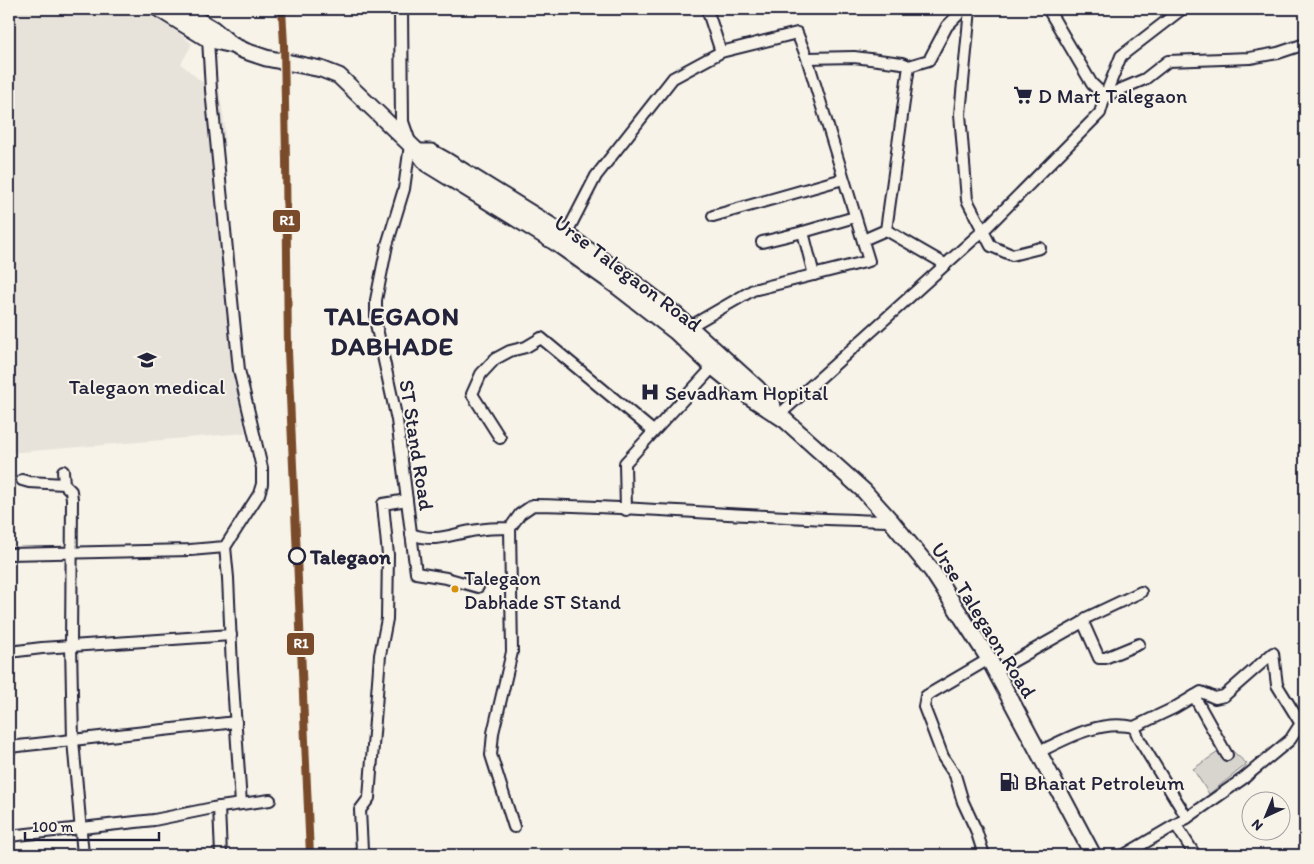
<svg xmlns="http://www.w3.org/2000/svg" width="1314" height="864" font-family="Itim,sans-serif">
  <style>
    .built { fill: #e7e3db }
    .green { fill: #d8d5cf; stroke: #7d7c85 }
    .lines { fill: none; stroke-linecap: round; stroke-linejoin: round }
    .minor-casing { stroke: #22223b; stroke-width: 14 }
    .major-casing { stroke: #22223b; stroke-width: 16 }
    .highway-casing { stroke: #22223b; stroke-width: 19 }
    .minor { stroke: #f7f3e8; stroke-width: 10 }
    .major { stroke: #f7f3e8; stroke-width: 12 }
    .highway { stroke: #f7f3e8; stroke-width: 15 }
    .rail-1-casing { stroke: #f7f3e8; stroke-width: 11 }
    .rail-1 { stroke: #7a4b2a; stroke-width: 8 }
    .stop-dot { fill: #f7f3e8; stroke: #22223b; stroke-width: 2.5 }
    .bus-dot { fill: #d79209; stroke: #f7f3e8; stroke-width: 2 }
    .labels { text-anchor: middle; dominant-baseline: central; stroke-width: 4; stroke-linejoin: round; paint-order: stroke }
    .bus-label { font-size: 20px; fill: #22223b; stroke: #f7f3e8; text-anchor: start }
    .poi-label { font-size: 21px; fill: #22223b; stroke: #f7f3e8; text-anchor: start }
    .street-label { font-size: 21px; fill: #22223b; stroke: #f7f3e8 }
    .stop-label { font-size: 21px; font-weight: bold; fill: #22223b; stroke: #f7f3e8; text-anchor: start }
    .district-label { font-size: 26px; font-weight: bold; letter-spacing: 1px; fill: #22223b; stroke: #f7f3e8 }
    .line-badge { stroke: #f7f3e8; stroke-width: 2 }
    .badge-label { font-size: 14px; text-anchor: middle; font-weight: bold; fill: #fff }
  </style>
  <rect width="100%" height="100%" fill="#f7f3e8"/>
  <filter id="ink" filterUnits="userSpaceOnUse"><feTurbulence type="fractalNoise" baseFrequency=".02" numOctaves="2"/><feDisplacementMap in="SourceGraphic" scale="10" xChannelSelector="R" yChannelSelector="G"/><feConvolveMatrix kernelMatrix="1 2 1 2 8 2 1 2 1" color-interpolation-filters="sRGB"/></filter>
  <g filter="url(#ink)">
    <!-- built -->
    <path class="built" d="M9 9H139L178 32 192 44 181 64 203 83 218 80 225 128 223 185 236 360 245 433 9 453Z"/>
    <!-- green -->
    <path class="green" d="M1227 746 1247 764 1209 794 1193 769Z"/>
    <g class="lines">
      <!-- minor casing -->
      <g class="minor-casing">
        <g id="minor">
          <path d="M707 9 721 52"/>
          <path d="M970 9 960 114 967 200 991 246 1012 255 1040 248"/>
          <path d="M807 58 854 57 902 63 909 66 886 230 863 240"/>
          <path d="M909 66 929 60 947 26 964 9"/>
          <path d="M1105 96 1145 79 1168 61 1250 58 1278 53 1305 44"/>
          <path d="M1105 96 1121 56 1182 9"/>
          <path d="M410 145 404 189 387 245 376 300V324L397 420 416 573 446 578 478 587"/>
          <path d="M713 216 843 179"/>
          <path d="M886 230 945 264"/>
          <path d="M563 240 596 176 673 78 721 52 797 33 807 58 869 261 753 290 689 327"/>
          <path d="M762 242 803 232"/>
          <path d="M814 275 803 232 855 217"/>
          <path d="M780 414 987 227 1100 113 1105 96 1092 84 1048 9"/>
          <path d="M500 438 472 394 481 374 495 359 510 351 526 347 541 338 653 431"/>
          <path d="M63 471 64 484"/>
          <path d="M22 480 29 482 64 484 71 491 72 499 71 646 73 740 83 855"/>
          <path d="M626 510 625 463 713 367"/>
          <path d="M510 528 512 652 493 733 491 755 514 827"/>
          <path d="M411 534C438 544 452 533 478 530 488 528 499 528 510 528L520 514 533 505C652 507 772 519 891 521"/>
          <path d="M225 547 228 578 232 668 241 804"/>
          <path d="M9 554 190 550 225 547 259 494 262 484V468L239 370 211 90 208 39"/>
          <path d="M1083 622 1099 658H1105L1139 644"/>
          <path d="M9 652 42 648 231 635"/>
          <path d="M996 671 1083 622 1086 618 1141 592"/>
          <path d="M1194 696 1227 755"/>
          <path d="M1134 727 1174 708 1201 692 1215 698 1224 696 1273 653 1277 685 1301 724"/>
          <path d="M9 747 236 722"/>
          <path d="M1039 752C1067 738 1101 719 1134 727L1139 739 1187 818"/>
          <path d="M219 807 221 855"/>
          <path d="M1176 825 1195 855"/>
          <path d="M9 836 154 820 213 808 270 800"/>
          <path d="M362 850 360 810 369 798 380 655 387 619 388 555 383 504 407 500"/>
          <path d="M984 855 976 830 963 802 955 775 943 757 931 725 924 707 926 696 989 659"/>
          <path d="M1124 855 1187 818 1244 778 1290 740 1305 717"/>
        </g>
      </g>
      <!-- major casing -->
      <g class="major-casing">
        <path id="major" d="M401 9 402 122 409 142"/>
      </g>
      <!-- highway casing -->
      <g class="highway-casing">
        <g id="highway">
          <path d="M159 9 208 39 228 44"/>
          <path d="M179 9 213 29 232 45 245 51 266 58 321 69 339 76 418 152 427 164 556 243 618 287 676 332 713 367 750 397 785 420 864 491 891 521 932 571 989 659 1093 855"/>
          <path d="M418 152H431L447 161 571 238 628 278 675 314 757 388 773 406"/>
        </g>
      </g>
      <!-- minor -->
      <use href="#minor" class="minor"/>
      <!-- major -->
      <use href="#major" class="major"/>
      <!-- highway -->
      <use href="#highway" class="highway"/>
      <!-- rail-1 casing -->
      <g class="rail-1-casing">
        <path id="rail-1" d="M282 9 284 45 286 160 288 351 310 855"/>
      </g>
      <!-- rail-1 -->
      <use href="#rail-1" class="rail-1"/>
    </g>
  </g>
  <!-- icons -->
  <defs>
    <g id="supermarket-bare" transform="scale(1.5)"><path d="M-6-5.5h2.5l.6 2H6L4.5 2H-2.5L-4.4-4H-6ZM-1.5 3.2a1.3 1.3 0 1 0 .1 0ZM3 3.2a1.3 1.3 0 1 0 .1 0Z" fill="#22223b" stroke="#f7f3e8" stroke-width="2.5" paint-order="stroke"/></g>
    <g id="university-bare" transform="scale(1.5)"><path d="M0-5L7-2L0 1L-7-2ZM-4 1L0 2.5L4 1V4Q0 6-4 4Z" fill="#22223b" stroke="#f7f3e8" stroke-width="2.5" paint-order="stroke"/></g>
    <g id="hospital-bare" transform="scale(1.5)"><path d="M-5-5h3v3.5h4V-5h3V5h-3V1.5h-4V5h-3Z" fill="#22223b" stroke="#f7f3e8" stroke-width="2.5" paint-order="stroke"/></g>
    <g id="fuel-bare" transform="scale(1.5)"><path d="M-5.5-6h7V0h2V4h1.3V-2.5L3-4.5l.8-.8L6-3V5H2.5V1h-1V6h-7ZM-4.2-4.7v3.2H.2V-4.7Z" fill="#22223b" stroke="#f7f3e8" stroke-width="2.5" paint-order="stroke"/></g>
  </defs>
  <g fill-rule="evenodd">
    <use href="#supermarket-bare" x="1023" y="95"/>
    <use href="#university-bare" x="147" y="360"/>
    <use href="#hospital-bare" x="650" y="392"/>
    <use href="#fuel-bare" x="1009" y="782"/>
  </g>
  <!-- markers -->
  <circle class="stop-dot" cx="297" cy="556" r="8"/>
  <circle class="bus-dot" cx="455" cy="589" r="4.5"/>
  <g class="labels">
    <!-- bus labels -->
    <g class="bus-label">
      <text x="464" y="578">Talegaon<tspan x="464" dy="24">Dabhade ST Stand</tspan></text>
    </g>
    <!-- poi labels -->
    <g class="poi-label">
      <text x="1038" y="95">D Mart Talegaon</text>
      <text x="147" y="386" text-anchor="middle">Talegaon medical</text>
      <text x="665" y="392">Sevadham Hopital</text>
      <text x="1024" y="782">Bharat Petroleum</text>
    </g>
    <!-- street labels -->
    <g class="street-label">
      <text transform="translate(628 273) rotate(37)">Urse Talegaon Road</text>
      <text transform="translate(417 445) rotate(81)">ST Stand Road</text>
      <text transform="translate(984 620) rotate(58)">Urse Talegaon Road</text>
    </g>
    <!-- stop labels -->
    <g class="stop-label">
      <text x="310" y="556">Talegaon</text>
    </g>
    <!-- district labels -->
    <g class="district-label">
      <text x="392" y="316">TALEGAON<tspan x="392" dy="30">DABHADE</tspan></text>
    </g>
  </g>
  <g class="line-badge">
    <rect x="272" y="209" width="29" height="24" rx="5" fill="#7a4b2a"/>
    <rect x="286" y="632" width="29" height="24" rx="5" fill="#7a4b2a"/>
  </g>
  <g class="badge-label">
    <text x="287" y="225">R1</text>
    <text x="301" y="648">R1</text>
  </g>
  <!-- margin -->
  <rect width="1314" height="864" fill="none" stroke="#f7f3e8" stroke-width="30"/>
  <rect x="15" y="15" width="1284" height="834" fill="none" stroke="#22223b" stroke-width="2" filter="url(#ink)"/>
  <!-- north arrow -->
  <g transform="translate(1266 816) rotate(224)"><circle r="24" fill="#f7f3e8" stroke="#a29fa3"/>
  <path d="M0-4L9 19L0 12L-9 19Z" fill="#22223b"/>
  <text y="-8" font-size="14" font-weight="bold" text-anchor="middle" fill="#22223b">N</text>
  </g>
  <!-- scale -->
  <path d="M25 832v8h134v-8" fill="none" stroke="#22223b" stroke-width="2.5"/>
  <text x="32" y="832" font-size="15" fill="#22223b" stroke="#f7f3e8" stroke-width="4" paint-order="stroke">100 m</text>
</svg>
